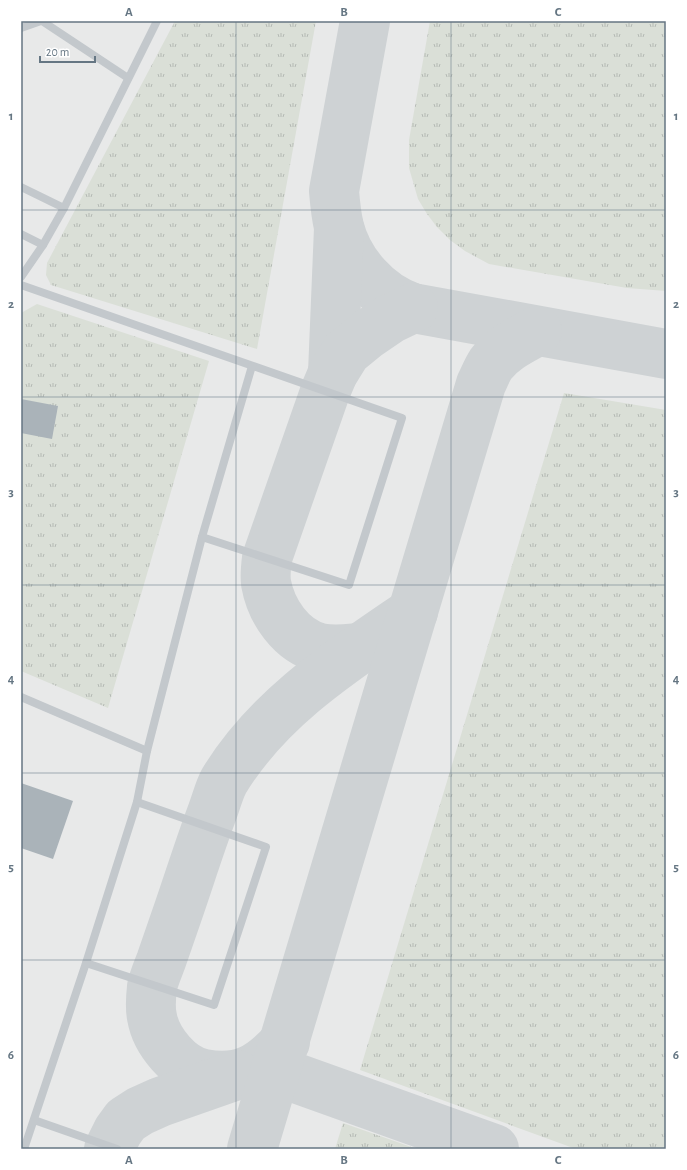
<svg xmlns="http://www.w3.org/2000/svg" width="687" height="1170" font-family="'Alegreya Sans',sans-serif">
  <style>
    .built { fill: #e8e9e9 }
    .grass { fill: url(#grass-tufts) }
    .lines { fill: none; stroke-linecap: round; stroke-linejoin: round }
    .taxiway { stroke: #ced2d4; stroke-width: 50 }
    .building { fill: #aab3b9 }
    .service { stroke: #c3c8cc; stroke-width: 8 }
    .grid { fill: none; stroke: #657683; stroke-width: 1; stroke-opacity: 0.55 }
    .neatline { fill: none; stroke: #657683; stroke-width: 1.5 }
    .grid-label { font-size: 13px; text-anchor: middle; font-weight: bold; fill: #657683 }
  </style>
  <defs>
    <pattern id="grass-tufts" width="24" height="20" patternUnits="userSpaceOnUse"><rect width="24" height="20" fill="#dadfd7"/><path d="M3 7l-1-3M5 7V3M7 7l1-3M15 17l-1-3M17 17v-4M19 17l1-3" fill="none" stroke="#b4b9b4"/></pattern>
  </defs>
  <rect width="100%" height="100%" fill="#fafaf8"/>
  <!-- built -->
  <rect class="built" x="21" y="21" width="645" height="1128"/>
  <!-- grass -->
  <g class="grass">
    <path d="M175 21H316L257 349 51 285 46 275 47 263Z"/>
    <path d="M430 21H666V291L627 288 489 264 465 251 450 240 437 227 427 214 418 199 409 168V140Z"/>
    <path d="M37 304 209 361 108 708 21 671V313Z"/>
    <path d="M564 393 666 410V1149H576L360 1070Z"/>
    <path d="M343 1123 417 1149H335Z"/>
  </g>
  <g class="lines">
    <!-- taxiway -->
    <g class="taxiway">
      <path d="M365 21 334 191C335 203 336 215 339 227 348 263 378 297 413 308L666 354"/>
      <path d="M333 373 339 228"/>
      <path d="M360 648C347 649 333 651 320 648 291 641 271 611 266 583 265 575 266 566 267 558L325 392 333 373 346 352 368 334 390 319 413 308"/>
      <path d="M285 1042C261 1068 241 1081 204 1074 180 1070 156 1041 152 1017 150 1008 151 996 152 987 154 978 158 969 161 961 167 944 173 926 179 909 190 877 200 845 212 813 216 803 219 790 224 781 269 707 343 660 413 612"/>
      <path d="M276 1071 494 1149"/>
      <path d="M109 1149 118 1131 126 1120 140 1111 160 1102 237 1075"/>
      <path d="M252 1149 481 384C484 378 487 370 491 364 503 348 521 340 537 331"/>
    </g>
  </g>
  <!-- building -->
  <g class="building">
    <path d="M21 399 58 406 52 439 21 433Z"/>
    <path d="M21 783 73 801 53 859 21 848Z"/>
  </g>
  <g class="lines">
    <!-- service -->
    <g class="service">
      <path d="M42 21 128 78"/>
      <path d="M21 28 41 21"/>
      <path d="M21 187 64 208"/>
      <path d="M21 234 43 245"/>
      <path d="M21 277 43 245 64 208 157 21"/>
      <path d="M21 285 402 418 349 585 202 537"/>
      <path d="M21 697 147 751"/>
      <path d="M86 963 214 1005 266 847 137 802"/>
      <path d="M34 1120 117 1149"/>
      <path d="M24 1149 86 963 137 802 147 751 158 708 202 537 252 366"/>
    </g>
  </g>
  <!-- grid -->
  <path class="grid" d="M236 21V1149M451 21V1149M21 210H666M21 397H666M21 585H666M21 773H666M21 960H666"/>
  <!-- border -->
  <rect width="687" height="1170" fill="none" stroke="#ffffff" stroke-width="44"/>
  <!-- scale -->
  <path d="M40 56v6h55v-6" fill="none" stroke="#657683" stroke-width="2"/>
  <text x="46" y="56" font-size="12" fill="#657683" stroke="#ffffff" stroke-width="3" paint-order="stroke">20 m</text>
  <rect x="22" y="22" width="643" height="1126" class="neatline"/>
  <g class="grid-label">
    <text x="129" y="16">A</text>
    <text x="344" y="16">B</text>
    <text x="558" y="16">C</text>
    <text x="11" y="120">1</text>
    <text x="676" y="120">1</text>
    <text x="11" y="308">2</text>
    <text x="676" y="308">2</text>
    <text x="11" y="496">3</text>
    <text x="676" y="496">3</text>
    <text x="11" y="683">4</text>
    <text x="676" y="683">4</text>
    <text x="11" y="871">5</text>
    <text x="676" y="871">5</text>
    <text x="11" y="1059">6</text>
    <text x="676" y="1059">6</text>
    <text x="129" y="1164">A</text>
    <text x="344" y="1164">B</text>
    <text x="558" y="1164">C</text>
  </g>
</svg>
